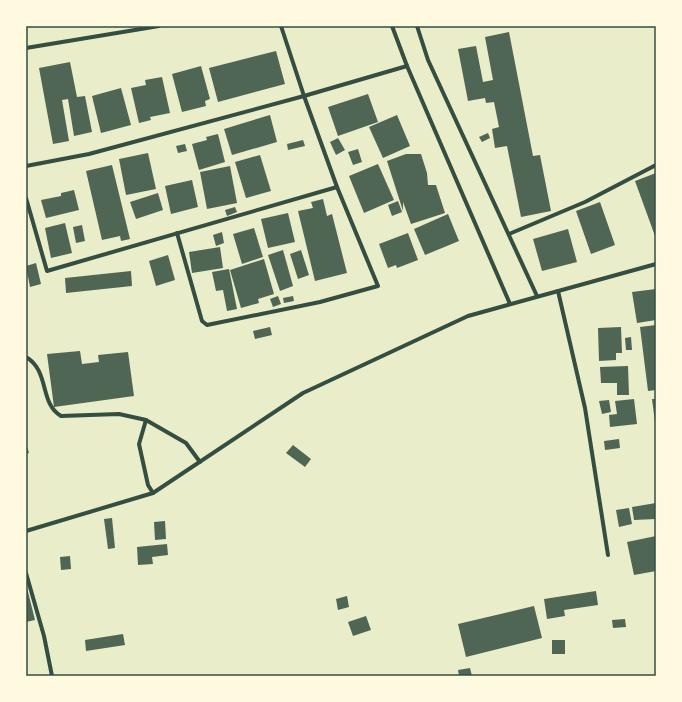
<svg xmlns="http://www.w3.org/2000/svg" width="682" height="702" font-family="'DM Sans',sans-serif">
  <style>
    .building { fill: #4f6655 }
    .lines { fill: none; stroke-linecap: round; stroke-linejoin: round }
    .minor { stroke: #344e41; stroke-width: 4 }
    .neatline { fill: none; stroke: #344e41; stroke-width: 1.5 }
  </style>
  <rect width="100%" height="100%" fill="#e9edc9"/>
  <!-- building -->
  <g class="building">
    <path d="M509 32 533 156 540 155 551 211 521 217 507 146 495 148 492 129 499 127 494 102 486 103 485 98 468 101 458 49 476 46 483 82 493 80 485 37Z"/>
    <path d="M276 51 285 84 218 102 209 68Z"/>
    <path d="M70 62 77 97 85 96 92 132 74 136 68 99 62 100 69 141 53 144 39 68Z"/>
    <path d="M201 66 210 99 205 101 206 106 182 112 172 74Z"/>
    <path d="M162 77 170 113 150 117 151 120 139 123 131 88 146 85 145 80Z"/>
    <path d="M121 88 131 125 101 133 92 96Z"/>
    <path d="M368 94 378 122 338 136 328 107Z"/>
    <path d="M270 115 277 142 232 155 224 129Z"/>
    <path d="M397 115 410 146 383 158 369 127Z"/>
    <path d="M488 133 490 138 482 142 479 137Z"/>
    <path d="M218 134 225 162 199 170 192 144 207 140 206 137Z"/>
    <path d="M338 138 345 150 336 155 330 142Z"/>
    <path d="M303 140 305 146 288 150 287 144Z"/>
    <path d="M185 144 187 151 178 153 176 146Z"/>
    <path d="M358 149 362 162 353 165 348 152Z"/>
    <path d="M148 153 156 189 126 195 119 159Z"/>
    <path d="M406 154H421L427 173 428 185H436L445 213 411 224 403 202V211L387 161Z"/>
    <path d="M260 155 271 191 246 198 235 162Z"/>
    <path d="M378 164 394 200 364 213 349 176Z"/>
    <path d="M112 165 130 239 121 241 120 236 102 240 86 171Z"/>
    <path d="M230 166 237 203 207 209 200 172Z"/>
    <path d="M656 173V235L655 236 635 181Z"/>
    <path d="M192 180 198 207 171 214 165 186Z"/>
    <path d="M74 190 79 210 46 218 41 200 61 196V193Z"/>
    <path d="M158 193 163 210 136 219 130 202Z"/>
    <path d="M323 199 327 216 332 214 347 273 315 281 298 211 313 208 311 202Z"/>
    <path d="M398 201 402 212 392 216 388 205Z"/>
    <path d="M600 202 615 245 591 254 576 211Z"/>
    <path d="M235 207 237 212 227 216 225 210Z"/>
    <path d="M288 213 295 242 268 248 261 219Z"/>
    <path d="M448 214 459 241 425 255 414 229Z"/>
    <path d="M65 223 72 253 51 258 45 228Z"/>
    <path d="M82 225 85 241 76 243 73 227Z"/>
    <path d="M254 228 263 257 242 264 233 234Z"/>
    <path d="M568 229 577 262 542 271 533 239Z"/>
    <path d="M222 232 224 243 216 246 213 235Z"/>
    <path d="M408 233 418 260 397 268 396 265 388 268 379 244Z"/>
    <path d="M220 247 223 268 192 273 189 252Z"/>
    <path d="M283 250 293 286 280 291 268 255Z"/>
    <path d="M301 250 309 275 298 279 290 254Z"/>
    <path d="M168 255 175 280 156 286 149 261Z"/>
    <path d="M264 259 274 294 258 299 259 303 241 308 230 270Z"/>
    <path d="M36 263 41 284 30 287 26 266Z"/>
    <path d="M229 269 237 309 227 311 223 290 216 291 212 272Z"/>
    <path d="M131 271 132 286 66 293 65 278Z"/>
    <path d="M656 289V320L637 323 632 292Z"/>
    <path d="M278 296 281 304 273 307 270 299Z"/>
    <path d="M293 296 294 301 284 303 283 298Z"/>
    <path d="M656 325V390L648 391 640 327Z"/>
    <path d="M270 327 272 335 255 339 253 331Z"/>
    <path d="M621 327 622 353H616V360L599 361 598 328Z"/>
    <path d="M631 337 632 350H626L625 338Z"/>
    <path d="M80 351 82 364 99 362 98 355 128 352 134 396 54 407 47 354Z"/>
    <path d="M628 366 629 395H617V383H601L600 367Z"/>
    <path d="M634 399 637 424 610 427 609 415 617 414 615 401Z"/>
    <path d="M652 399H656V422H655Z"/>
    <path d="M609 400 611 412 602 414 599 401Z"/>
    <path d="M619 439 620 448 605 450 604 441Z"/>
    <path d="M26 443 29 453 26 454Z"/>
    <path d="M293 445 311 459 305 467 286 453Z"/>
    <path d="M656 503V519L634 520 632 507Z"/>
    <path d="M629 508 632 524 619 527 616 510Z"/>
    <path d="M112 518 115 548 108 549 104 519Z"/>
    <path d="M165 521 166 539 155 540 154 522Z"/>
    <path d="M656 536V571L634 575 627 542Z"/>
    <path d="M167 544 168 555 152 557 153 564 138 565 137 547Z"/>
    <path d="M70 556 71 569 61 570 60 557Z"/>
    <path d="M26 584 35 620 26 622Z"/>
    <path d="M596 591 598 605 564 610 565 616 547 619 544 599Z"/>
    <path d="M347 596 349 607 338 610 336 599Z"/>
    <path d="M534 606 542 638 466 657 458 624Z"/>
    <path d="M366 616 371 630 353 636 348 622Z"/>
    <path d="M625 619 626 627 613 628 612 620Z"/>
    <path d="M123 634 125 645 86 651 85 640Z"/>
    <rect x="552" y="640" width="13" height="14"/>
    <path d="M470 668 472 676H459L458 670Z"/>
  </g>
  <g class="lines">
    <!-- minor -->
    <g class="minor">
      <path d="M281 26 304 96 407 66"/>
      <path d="M392 26 407 66 510 304"/>
      <path d="M417 26 428 60 537 296"/>
      <path d="M26 48 159 26"/>
      <path d="M26 166 89 154 304 96 337 187 378 286 320 302 207 325 202 321 177 233"/>
      <path d="M26 198 47 271 337 187"/>
      <path d="M509 234 585 202 656 165"/>
      <path d="M558 291 585 408 608 555"/>
      <path d="M26 357C50 371 39 403 61 416L119 414 146 420 186 443 200 462"/>
      <path d="M146 420 139 444 148 485 153 493"/>
      <path d="M26 531 153 493 303 393 468 316 656 264"/>
      <path d="M26 573 44 636 52 676"/>
    </g>
  </g>
  <!-- border -->
  <rect width="682" height="702" fill="none" stroke="#fefae0" stroke-width="54"/>
  <rect x="27" y="27" width="628" height="648" class="neatline"/>
</svg>
